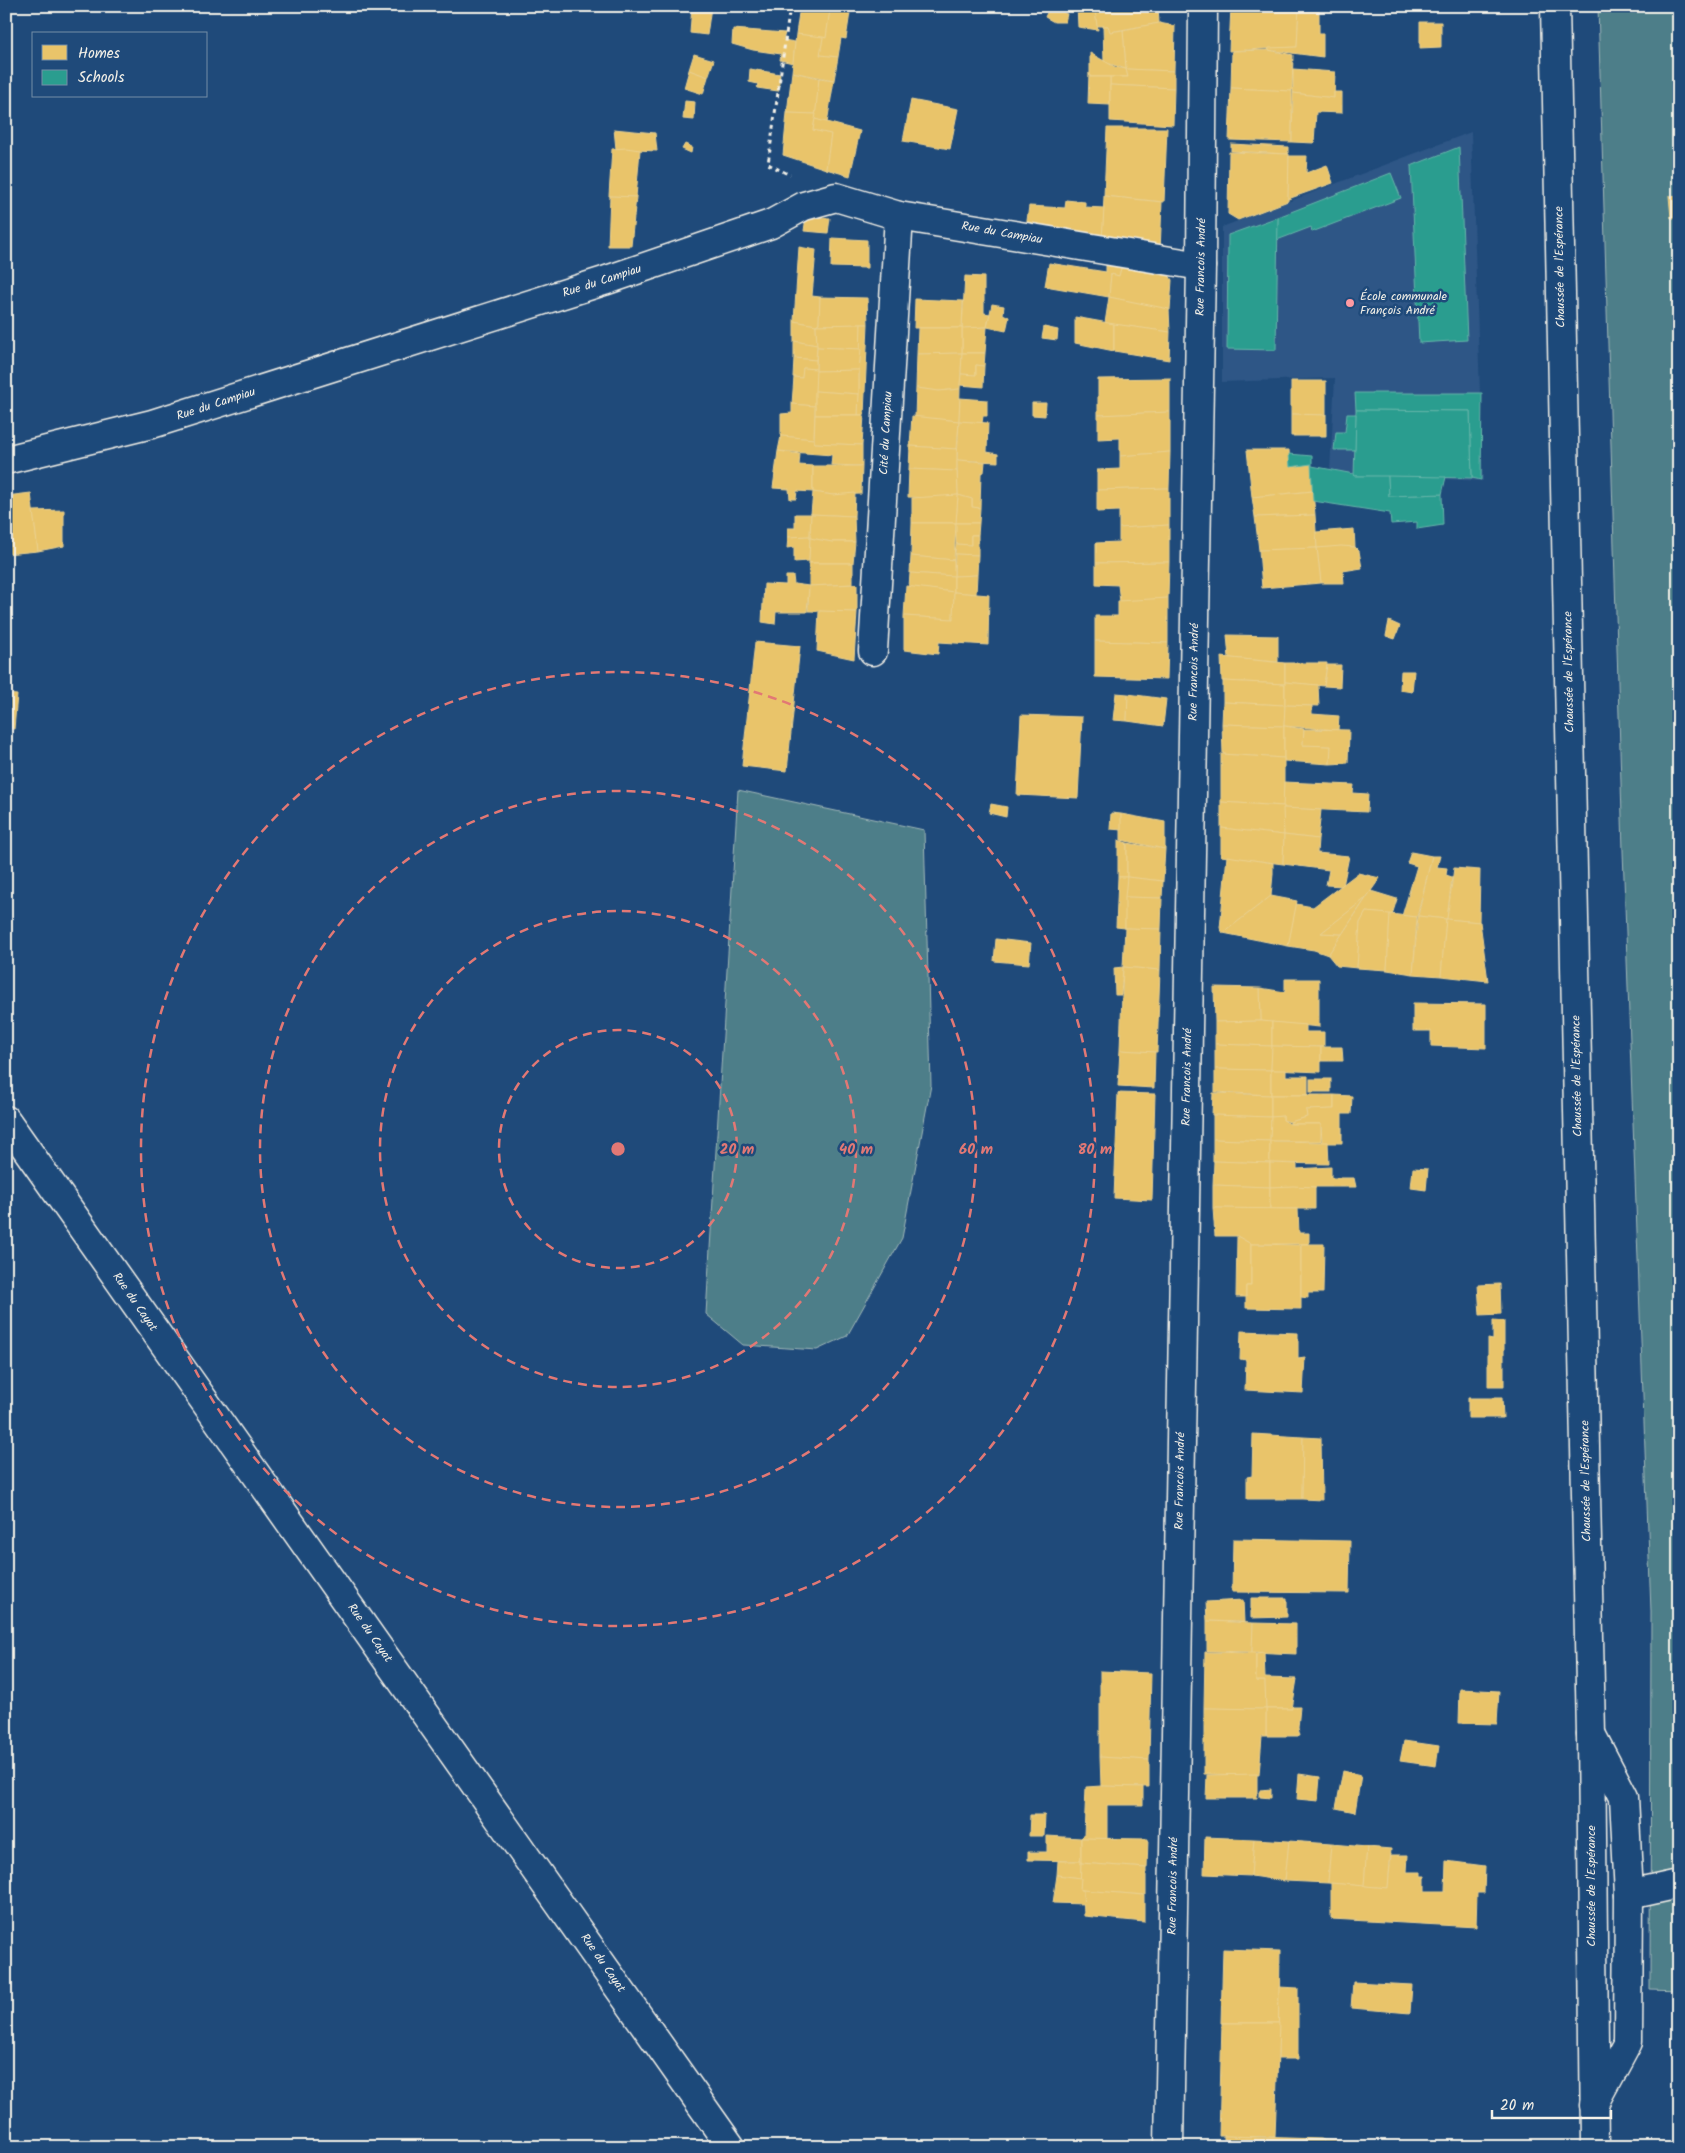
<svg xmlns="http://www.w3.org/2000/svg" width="1685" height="2153" font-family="Kalam,sans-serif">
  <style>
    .built { fill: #2e5686 }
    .green { fill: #4e7e89; stroke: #a1b8b8 }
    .homes { fill: #e9c46a; stroke: #ecd290 }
    .schools { fill: #2a9d8f; stroke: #67b6aa }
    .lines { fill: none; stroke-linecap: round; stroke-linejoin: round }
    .minor-casing { stroke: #f4f1e8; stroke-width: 31 }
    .major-casing { stroke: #f4f1e8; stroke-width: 31 }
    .path { stroke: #f4f1e8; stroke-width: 3; stroke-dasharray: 4 4; stroke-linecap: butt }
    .minor { stroke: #1f4a7a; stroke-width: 28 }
    .major { stroke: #1f4a7a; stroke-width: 28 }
    .ring { fill: none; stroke: #e27875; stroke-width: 2.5; stroke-dasharray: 9 6 }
    .poi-dot { fill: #ff9aa2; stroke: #1f4a7a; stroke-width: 2 }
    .labels { text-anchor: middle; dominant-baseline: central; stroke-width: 5; stroke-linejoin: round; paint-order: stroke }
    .street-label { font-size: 12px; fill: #f4f1e8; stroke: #1f4a7a }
    .poi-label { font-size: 12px; fill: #f4f1e8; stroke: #1f4a7a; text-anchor: start }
    .centre { fill: #e27875; stroke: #1f4a7a; stroke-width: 2.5 }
    .ring-label { font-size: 15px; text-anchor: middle; font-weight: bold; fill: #e27875; stroke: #1f4a7a; stroke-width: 5; stroke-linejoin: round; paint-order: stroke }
  </style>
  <rect width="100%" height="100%" fill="#1f4a7a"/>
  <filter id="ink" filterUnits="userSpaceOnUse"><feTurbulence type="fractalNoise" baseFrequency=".02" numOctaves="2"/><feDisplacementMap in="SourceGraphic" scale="10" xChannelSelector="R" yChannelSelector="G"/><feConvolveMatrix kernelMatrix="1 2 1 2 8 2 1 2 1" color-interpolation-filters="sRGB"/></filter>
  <g filter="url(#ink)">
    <!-- built -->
    <path class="built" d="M1471 132 1483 481 1353 475 1330 470 1335 378 1222 382V227Z"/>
    <!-- green -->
    <g class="green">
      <path d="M1598 6H1679V1990L1650 1989 1651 1612 1623 851Z"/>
      <path d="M738 790 924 830 931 1085 902 1238 847 1336 817 1350 743 1345 706 1314Z"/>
    </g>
    <!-- homes -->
    <g class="homes">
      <path d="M692 6 711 7 707 35 690 33Z"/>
      <path d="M800 6H831L826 38 796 34Z"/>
      <path d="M851 6 846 39 841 38 838 57 820 55 823 37 826 38 830 9Z"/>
      <path d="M1050 6H1063L1061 11 1067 14 1065 22H1054L1045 17Z"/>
      <path d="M1077 6H1106L1095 10 1098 30 1078 27Z"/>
      <path d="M1106 6H1158L1159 23 1110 32 1108 26H1097L1095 10Z"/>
      <path d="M1231 6H1299L1297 47 1229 51Z"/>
      <path d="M1299 6H1319V33H1323V57L1268 50 1269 48 1297 47Z"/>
      <path d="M1420 22H1441V47L1420 48Z"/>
      <path d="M1159 23 1175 26 1174 71 1126 69 1123 30Z"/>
      <path d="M1103 26H1108L1110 32 1123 30 1126 69 1104 62Z"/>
      <path d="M733 29 785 33 783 40 795 42 793 63 780 60 781 54 753 50 732 44Z"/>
      <path d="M796 34 823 37 820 55 838 57 834 80 792 72Z"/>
      <path d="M1268 50 1293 55 1292 91 1231 88 1232 51Z"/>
      <path d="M1090 53 1115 67 1126 69 1128 77H1090Z"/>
      <path d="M694 54 714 60 708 77 689 70Z"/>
      <path d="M750 69 780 74 778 91 757 88 758 84 749 82Z"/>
      <path d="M1126 69 1174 71V88L1110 85V77H1128Z"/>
      <path d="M1293 69 1335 72 1334 98 1293 93Z"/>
      <path d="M689 70 708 77 703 94 684 88Z"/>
      <path d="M792 72 819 78 816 114 787 113Z"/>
      <path d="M1089 73 1090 77H1110V105L1088 104Z"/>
      <path d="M819 78 834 80 827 123 815 119Z"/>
      <path d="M1110 85 1174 88 1173 125 1110 121Z"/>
      <path d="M1231 88 1292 91V142L1229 140Z"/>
      <path d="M1334 92H1342V113L1316 112 1314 143 1292 142 1293 93 1334 98Z"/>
      <path d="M911 100 958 109 950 149 903 141Z"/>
      <path d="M685 101 695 102 694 120 683 119Z"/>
      <path d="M787 113 816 114 813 130 831 134 826 169 783 155Z"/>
      <path d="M815 119 860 131 850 176 826 169 831 134 813 130Z"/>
      <path d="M1107 128H1167L1164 202 1104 196Z"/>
      <path d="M614 129 655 133 657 151 616 149Z"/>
      <path d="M685 144 692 147 691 153 682 149Z"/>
      <path d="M1231 144 1288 147V154L1231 151Z"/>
      <path d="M626 148 640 150 636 197 609 196 612 149Z"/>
      <path d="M1229 152 1289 154 1288 201 1238 220 1228 214Z"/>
      <path d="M1289 156H1307L1306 173 1327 165 1333 183 1288 199Z"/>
      <path d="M1679 195V218H1671L1669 196Z"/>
      <path d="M610 196 636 197 631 246H608Z"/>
      <path d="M1104 196 1162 202 1160 253 1102 240Z"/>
      <path d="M1066 200 1085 202V207L1104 208 1102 240 1026 228 1029 206 1065 208Z"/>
      <path d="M806 217 830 218 828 233 804 231Z"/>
      <path d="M832 238 867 240V268L831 267Z"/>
      <path d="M799 247 816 250 812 296 820 297 819 323 816 325 794 321Z"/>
      <path d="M1106 259 1122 264 1119 276 1111 274 1109 297 1045 286 1049 263 1106 272Z"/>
      <path d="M1123 261 1165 269 1172 280 1170 310 1109 297 1111 274 1119 276Z"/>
      <path d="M965 276 984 277V313L990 314 987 327 962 328Z"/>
      <path d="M820 297 867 298 868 324 816 325 819 323Z"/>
      <path d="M1109 297 1169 309 1170 332 1105 323Z"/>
      <path d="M915 299 963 301 962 328H914Z"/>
      <path d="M992 304 1004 306 1003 314 1009 317 1006 331 987 327Z"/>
      <path d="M1075 317 1114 324V351L1075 343Z"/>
      <path d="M794 321 816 325 817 345 794 341Z"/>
      <path d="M861 324V349L817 347 816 325Z"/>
      <path d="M861 324H868L864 415H858Z"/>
      <path d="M1114 324 1170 332 1169 360 1114 351Z"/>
      <path d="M987 327 985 353H962V328Z"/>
      <path d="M1044 327 1058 330 1057 340 1042 338Z"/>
      <path d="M918 328H962V353L917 354Z"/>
      <path d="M794 341 817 345 816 360 794 358Z"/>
      <path d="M817 347 861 349 859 370 816 371Z"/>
      <path d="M962 353 960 389 939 391 916 388 917 354Z"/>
      <path d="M962 353H985L984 366 976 365V375L961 374Z"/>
      <path d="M794 358 816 360V369L803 368 802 378 793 377Z"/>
      <path d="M976 365 984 366 983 387 960 385 961 374 976 375Z"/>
      <path d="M803 368 816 369 815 406 792 404 794 377 802 378Z"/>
      <path d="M859 370V394L815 391 816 371Z"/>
      <path d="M1170 378V412L1098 415V379Z"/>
      <path d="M1291 381H1326V415L1291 414Z"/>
      <path d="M916 388 939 391 960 389 959 421 915 417Z"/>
      <path d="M815 391 859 394 858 415H815Z"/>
      <path d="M960 398 987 400V416H983L982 423 959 421Z"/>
      <path d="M1032 403H1046L1045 416 1032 415Z"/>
      <path d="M792 404 815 406 814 439 781 436V414L792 413Z"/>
      <path d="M1170 412V452L1120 456V438L1098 439V415Z"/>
      <path d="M1291 414 1326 415V436H1291Z"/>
      <path d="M815 415H864L862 445 814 443Z"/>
      <path d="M912 416 959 421 957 449 910 446Z"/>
      <path d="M959 421 988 423 987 452 998 454V462L957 460Z"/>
      <path d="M781 436 814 439V443L862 445V466L831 465 832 455 778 451Z"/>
      <path d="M910 446 957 449V471L909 469Z"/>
      <path d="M1247 450H1289L1290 467 1311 464 1313 491 1252 497Z"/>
      <path d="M778 451 800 454 799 465 813 466V492L797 491 796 499H790L789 489 773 488Z"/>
      <path d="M1170 452 1169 488 1097 490V470L1120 469V456Z"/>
      <path d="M957 460 985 462 984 472 981 473 980 508 972 507V499L958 495Z"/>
      <path d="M813 466H862L861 494 833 495 813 492Z"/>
      <path d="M909 469 957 471 958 495 934 498 908 497Z"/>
      <path d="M1169 488V525L1119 528V511L1097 512V490Z"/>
      <path d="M1313 491 1315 515 1255 517 1252 497Z"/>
      <path d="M813 492 833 495 855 493 854 516 811 514Z"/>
      <path d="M31 493 38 551 6 554V496Z"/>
      <path d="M958 495 972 499V507L980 508 979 523H956Z"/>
      <path d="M958 495 956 523H912V498Z"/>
      <path d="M64 510V546L38 551 33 511Z"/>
      <path d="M795 514H811L810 536 788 537V528H795Z"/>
      <path d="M811 514 854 516 855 542H832L810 538Z"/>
      <path d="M1315 515 1317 548 1259 550 1255 517Z"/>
      <path d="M912 523H956L954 560 911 556Z"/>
      <path d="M956 523H979L978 535H971V545L956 544Z"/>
      <path d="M1169 525V562L1096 563V543L1119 542V528Z"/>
      <path d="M1354 529 1355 547 1317 548 1316 532Z"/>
      <path d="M971 535H978V555L955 554 956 544 971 545Z"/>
      <path d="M810 536 809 561 794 562V547L787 548 788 537Z"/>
      <path d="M810 538 832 542H855L853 563H809Z"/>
      <path d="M1341 546 1355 547 1359 551 1362 568 1343 571 1344 583H1321L1317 548Z"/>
      <path d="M1317 548 1321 583 1262 588 1259 550Z"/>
      <path d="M955 554 978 555 977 575 954 576Z"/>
      <path d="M911 556 954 560V576L910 573Z"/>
      <path d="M1169 562 1168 598 1120 602 1118 585 1096 584V563Z"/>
      <path d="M809 563H853V584L809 586Z"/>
      <path d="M910 573 954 576V592L909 587Z"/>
      <path d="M977 575 976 594 954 592V576Z"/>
      <path d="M786 576H793L794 584 809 586 807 612H776L775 624 762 622 764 584 786 585Z"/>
      <path d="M857 584V612L808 611 809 586Z"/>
      <path d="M906 586 954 592 953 619 904 616Z"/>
      <path d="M954 592 989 595 988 645 939 642 938 654 904 650V616L953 619Z"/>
      <path d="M1168 598V643L1095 641V616H1118V601Z"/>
      <path d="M819 611 857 612 854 659 817 651Z"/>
      <path d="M1389 621 1400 626 1395 639 1386 636Z"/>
      <path d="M1227 635 1278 636V662L1229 658Z"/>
      <path d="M1095 641 1168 643 1167 679 1095 677Z"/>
      <path d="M755 642 800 646 787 771 742 766Z"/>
      <path d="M1221 657 1285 663V684L1222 681Z"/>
      <path d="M1285 663H1327L1324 686 1285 682Z"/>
      <path d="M1327 665H1341L1340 687 1324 686Z"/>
      <path d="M1401 671H1414L1412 692 1400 690Z"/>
      <path d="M1223 681 1285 684V705L1223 702Z"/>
      <path d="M1285 682 1318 685 1319 706 1285 705Z"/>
      <path d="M1116 693 1128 694 1127 721 1113 720Z"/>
      <path d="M6 694 17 695 14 729 6 728Z"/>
      <path d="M1128 694 1166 699 1163 726 1127 721Z"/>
      <path d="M1223 702 1285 705 1284 726 1222 724Z"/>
      <path d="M1285 705 1312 706V714L1339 716 1338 730 1284 726Z"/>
      <path d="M1021 715 1082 717 1078 798 1017 795Z"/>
      <path d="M1222 724 1284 726V758L1223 754Z"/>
      <path d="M1284 726 1304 729 1303 745 1331 746 1330 764 1284 761Z"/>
      <path d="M1304 729 1349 730 1348 763 1330 764 1331 746 1303 745Z"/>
      <path d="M1221 754 1284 758V806L1221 802Z"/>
      <path d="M1284 782 1354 785 1353 793 1368 794 1367 812 1283 808Z"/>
      <path d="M1221 802 1284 806V835L1221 828Z"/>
      <path d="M991 804 1007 807 1006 817 989 813Z"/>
      <path d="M1283 808 1321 810 1318 839 1284 835Z"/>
      <path d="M1111 813 1121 814 1122 830 1110 829Z"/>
      <path d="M1121 814 1165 822V849L1121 840Z"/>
      <path d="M1221 828 1284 835 1283 864 1221 856Z"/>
      <path d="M1284 835 1318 839 1317 853 1349 856 1343 886 1326 885 1329 870 1283 864Z"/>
      <path d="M1118 840 1127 843V877H1118Z"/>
      <path d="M1127 843 1165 849 1163 881 1127 877Z"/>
      <path d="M1411 852 1432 856 1417 917 1402 916 1417 866 1407 863Z"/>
      <path d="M1227 856 1273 863V874L1271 896 1223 933 1220 928Z"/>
      <path d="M1432 856H1440L1437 867 1447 868 1446 875 1452 877 1447 919 1418 916Z"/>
      <path d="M1454 868 1480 870 1479 922 1447 919Z"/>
      <path d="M1358 873 1380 878 1366 898 1321 933 1342 934 1328 955 1314 950 1288 946 1296 904 1313 907Z"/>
      <path d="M1118 877H1127L1125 928 1116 927Z"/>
      <path d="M1127 877 1163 881 1162 898 1125 897Z"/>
      <path d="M1371 891 1397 899 1392 915 1366 912 1360 923 1357 968 1337 966 1328 955Z"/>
      <path d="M1271 896 1297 901 1288 946 1223 933Z"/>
      <path d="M1125 897 1162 898 1161 929 1125 928Z"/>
      <path d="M1366 898 1342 934 1321 933Z"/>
      <path d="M1366 912 1390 914 1387 970 1357 968 1360 923Z"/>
      <path d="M1390 914 1417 917 1413 974 1387 970Z"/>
      <path d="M1418 916 1446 919 1441 976 1413 974Z"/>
      <path d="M1446 919 1480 922 1488 981 1441 976Z"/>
      <path d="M1125 928 1161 929 1160 970 1123 967Z"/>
      <path d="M996 939 1031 943 1029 964 994 961Z"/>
      <path d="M1123 967 1160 970 1157 1052 1120 1050Z"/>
      <path d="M1123 967 1121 995H1115L1114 968Z"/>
      <path d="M1285 979H1319V1027L1261 1021 1260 988 1285 992Z"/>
      <path d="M1214 987 1260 988 1261 1021 1215 1022Z"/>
      <path d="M1413 1003 1486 1004V1048L1431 1046V1031H1413Z"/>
      <path d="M1261 1021 1272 1022V1046L1215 1044V1022Z"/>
      <path d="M1272 1022 1306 1025V1032H1324V1047L1272 1046Z"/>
      <path d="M1215 1044 1272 1046 1271 1070 1215 1069Z"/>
      <path d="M1272 1046 1321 1047V1072L1271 1070Z"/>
      <path d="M1321 1047H1342L1343 1061H1321Z"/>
      <path d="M1120 1050 1155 1052 1154 1088 1118 1086Z"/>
      <path d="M1215 1069 1271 1070V1095L1215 1092Z"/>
      <path d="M1271 1070H1286V1076H1308V1095H1271Z"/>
      <rect x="1310" y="1079" width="21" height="13"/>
      <path d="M1118 1093 1155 1094 1152 1200 1114 1198Z"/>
      <path d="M1213 1093 1271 1095V1117L1212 1115Z"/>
      <path d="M1271 1095H1334V1109L1306 1110 1307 1117 1290 1122 1283 1120V1116L1271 1117Z"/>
      <path d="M1334 1095 1352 1096 1351 1114H1342V1143H1322L1321 1124H1290V1122L1307 1117 1306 1110 1334 1109Z"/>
      <path d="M1213 1115 1271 1117 1270 1141 1213 1139Z"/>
      <path d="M1283 1116V1120L1290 1124H1321V1141H1270L1271 1117Z"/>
      <path d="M1213 1139 1270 1141V1163L1213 1161Z"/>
      <path d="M1270 1141 1328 1142 1329 1164 1270 1163Z"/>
      <path d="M1214 1161 1270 1163V1187L1213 1185Z"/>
      <path d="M1270 1163 1297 1164V1169L1331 1167V1178H1354L1356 1187H1270Z"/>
      <path d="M1413 1168 1428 1169 1426 1190 1411 1188Z"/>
      <path d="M1213 1185 1270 1187V1209L1213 1208Z"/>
      <path d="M1293 1186 1315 1187V1209H1270V1187Z"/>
      <path d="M1213 1208 1298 1209 1299 1233H1309V1244H1251L1237 1236H1215Z"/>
      <path d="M1237 1236 1251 1244V1286H1246V1297H1236Z"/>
      <path d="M1251 1244 1301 1245V1309L1246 1308V1286H1251Z"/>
      <path d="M1301 1244H1324L1323 1293H1308V1298L1301 1297Z"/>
      <path d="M1500 1284 1501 1314 1480 1315 1478 1285Z"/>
      <path d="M1493 1320 1504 1321V1386H1488V1339L1493 1340Z"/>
      <path d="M1241 1331 1298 1333V1358L1305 1357 1303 1393 1245 1390 1246 1360 1240 1359Z"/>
      <path d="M1468 1398H1502L1503 1418H1468Z"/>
      <path d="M1253 1434 1303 1437 1302 1499H1247V1477L1252 1476Z"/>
      <path d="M1303 1437 1321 1438 1322 1500 1302 1499Z"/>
      <path d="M1233 1539 1350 1541 1349 1593 1232 1592Z"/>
      <path d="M1251 1598H1287V1617L1251 1618Z"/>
      <path d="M1243 1600 1244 1622 1207 1621 1206 1602Z"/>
      <path d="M1207 1621 1253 1623 1252 1652 1207 1651Z"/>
      <path d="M1253 1623 1296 1624V1654L1252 1652Z"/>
      <path d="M1205 1652 1256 1653V1681H1265L1266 1709 1204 1708Z"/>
      <path d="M1264 1652 1265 1678 1297 1679 1292 1709H1266L1265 1681H1256V1653Z"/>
      <path d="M1100 1671 1151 1673 1149 1760 1100 1757Z"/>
      <path d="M1460 1689 1499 1691 1497 1724 1459 1723Z"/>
      <path d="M1292 1707H1300L1298 1728 1300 1736H1266V1709H1292Z"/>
      <path d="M1204 1708 1266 1709V1736H1262L1259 1775 1204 1774Z"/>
      <path d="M1404 1741 1439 1746 1436 1766 1400 1761Z"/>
      <path d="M1100 1757 1149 1760V1787L1101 1786Z"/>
      <path d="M1343 1771 1361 1775 1355 1812 1336 1808Z"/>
      <path d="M1257 1774V1798H1206L1207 1775Z"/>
      <path d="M1299 1774 1320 1777 1318 1801 1297 1799Z"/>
      <path d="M1101 1786 1143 1787V1805H1107V1839L1081 1838 1084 1835 1086 1787Z"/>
      <path d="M1271 1789V1798L1260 1797V1790Z"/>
      <path d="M1030 1815H1045L1044 1836H1029Z"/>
      <path d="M1047 1836 1081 1838V1861L1028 1860V1852H1047Z"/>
      <path d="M1205 1837 1254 1839 1251 1876 1204 1874Z"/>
      <path d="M1081 1838 1148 1839 1147 1868 1081 1863Z"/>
      <path d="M1254 1839 1289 1841 1285 1881 1251 1876Z"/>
      <path d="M1289 1841 1331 1844 1328 1883 1285 1881Z"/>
      <path d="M1331 1844 1367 1847 1364 1886 1328 1883Z"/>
      <path d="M1367 1847 1391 1849 1388 1888 1364 1886Z"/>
      <path d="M1391 1855H1408L1407 1872H1421V1876H1425V1891H1445L1446 1861 1485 1866 1484 1893H1477L1476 1927 1331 1919V1883L1388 1888Z"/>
      <path d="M1058 1861H1081V1878L1057 1875Z"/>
      <path d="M1081 1863 1146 1868V1895L1080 1890Z"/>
      <path d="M1057 1875 1081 1878 1080 1890H1083L1084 1904 1053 1903Z"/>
      <path d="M1083 1890 1144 1895V1922L1084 1916Z"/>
      <path d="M1223 1949 1280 1951 1279 2023H1221Z"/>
      <path d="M1353 1982 1412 1985 1410 2013 1351 2008Z"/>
      <path d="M1279 1987 1298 1988V2059H1278Z"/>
      <path d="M1222 2023H1279L1275 2137 1219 2136Z"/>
      <path d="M1224 2136 1321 2139 1324 2140 1323 2147H1224Z"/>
      <path d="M1324 2140 1343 2141V2147H1323Z"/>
    </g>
    <!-- schools -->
    <g class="schools">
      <path d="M1459 147 1467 340 1419 343 1411 166Z"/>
      <path d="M1391 173 1401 198 1312 232 1311 227 1277 240 1278 217Z"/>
      <path d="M1278 217 1276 350 1227 349 1228 235Z"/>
      <path d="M1355 393H1482L1481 480 1472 478 1470 411 1356 410Z"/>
      <path d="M1356 410 1470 411 1472 478 1354 476Z"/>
      <path d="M1347 414H1356L1355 450H1334L1336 432H1345Z"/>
      <path d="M1289 454 1312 456V466L1354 474V476H1388L1389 496 1442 494 1443 525 1417 529V522L1391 524 1390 513 1313 501 1311 464 1290 467Z"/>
      <path d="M1388 476 1446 477 1442 494 1389 496Z"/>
    </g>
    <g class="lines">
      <!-- minor casing -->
      <g class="minor-casing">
        <g id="minor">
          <path d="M6 460 152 424 604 281 771 224 804 206 836 197 899 216 1201 266"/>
          <path d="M873 651 899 216"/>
          <path d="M6 1120 731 2147"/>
          <path d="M1591 1734 1624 1797 1629 1895 1628 2042 1594 2105"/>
          <path d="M1629 1895 1679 1884"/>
          <path d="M1169 2147 1201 266 1203 6"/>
        </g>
      </g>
      <!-- major casing -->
      <g class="major-casing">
        <path id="major" d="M1555 6 1591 1734 1595 2147"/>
      </g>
      <!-- path -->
      <path class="path" d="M790 6 768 164 790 175"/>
      <!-- minor -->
      <use href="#minor" class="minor"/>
      <!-- major -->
      <use href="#major" class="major"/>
    </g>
  </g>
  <!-- distance rings -->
  <g class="ring">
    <circle cx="618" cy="1149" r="119"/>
    <circle cx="618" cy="1149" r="238"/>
    <circle cx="618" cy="1149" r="358"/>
    <circle cx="618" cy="1149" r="477"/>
  </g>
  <!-- markers -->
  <circle class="poi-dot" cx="1350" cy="303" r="5"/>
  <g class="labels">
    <!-- street labels -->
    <g class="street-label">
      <text transform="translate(1002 233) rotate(10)">Rue du Campiau</text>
      <text transform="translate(1201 267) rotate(-89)">Rue Francois André</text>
      <text transform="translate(1560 267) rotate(-91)">Chaussée de l'Espérance</text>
      <text transform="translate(602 281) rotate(-18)">Rue du Campiau</text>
      <text transform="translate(216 404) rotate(-18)">Rue du Campiau</text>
      <text transform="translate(886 433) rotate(-87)">Cité du Campiau</text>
      <text transform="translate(1194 672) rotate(-89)">Rue Francois André</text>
      <text transform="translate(1569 672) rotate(-91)">Chaussée de l'Espérance</text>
      <text transform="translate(1577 1076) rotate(-91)">Chaussée de l'Espérance</text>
      <text transform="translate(1187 1077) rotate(-89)">Rue Francois André</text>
      <text transform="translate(135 1302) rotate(55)">Rue du Cayat</text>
      <text transform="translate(1180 1481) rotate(-89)">Rue Francois André</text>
      <text transform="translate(1586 1481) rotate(-91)">Chaussée de l'Espérance</text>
      <text transform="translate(370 1633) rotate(55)">Rue du Cayat</text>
      <text transform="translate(1173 1886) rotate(-89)">Rue Francois André</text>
      <text transform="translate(1591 1886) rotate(-90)">Chaussée de l'Espérance</text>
      <text transform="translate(603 1963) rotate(55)">Rue du Cayat</text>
    </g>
    <!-- poi labels -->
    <g class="poi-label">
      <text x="1360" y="296">École communale<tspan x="1360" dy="14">François André</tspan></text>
    </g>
  </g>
  <circle cx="618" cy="1149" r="8" class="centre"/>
  <g class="ring-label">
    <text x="737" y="1154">20 m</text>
    <text x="856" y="1154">40 m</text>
    <text x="976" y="1154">60 m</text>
    <text x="1095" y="1154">80 m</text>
  </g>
  <!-- margin -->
  <rect width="1685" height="2153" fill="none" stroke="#1f4a7a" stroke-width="25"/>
  <rect x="12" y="12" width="1660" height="2128" fill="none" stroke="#f4f1e8" stroke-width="2" filter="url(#ink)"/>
  <!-- legend -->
  <rect x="32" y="32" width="175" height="65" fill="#1f4a7a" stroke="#748da6"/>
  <rect x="42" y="45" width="25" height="15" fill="#e9c46a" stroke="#748da6"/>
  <text x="78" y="58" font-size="15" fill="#f4f1e8">Homes</text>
  <rect x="42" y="70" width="25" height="15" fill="#2a9d8f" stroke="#748da6"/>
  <text x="78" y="82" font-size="15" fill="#f4f1e8">Schools</text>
  <!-- scale -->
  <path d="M1492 2110v8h119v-8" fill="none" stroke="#f4f1e8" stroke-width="2.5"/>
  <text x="1500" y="2110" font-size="15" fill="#f4f1e8" stroke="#1f4a7a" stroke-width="4" paint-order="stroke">20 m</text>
</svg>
